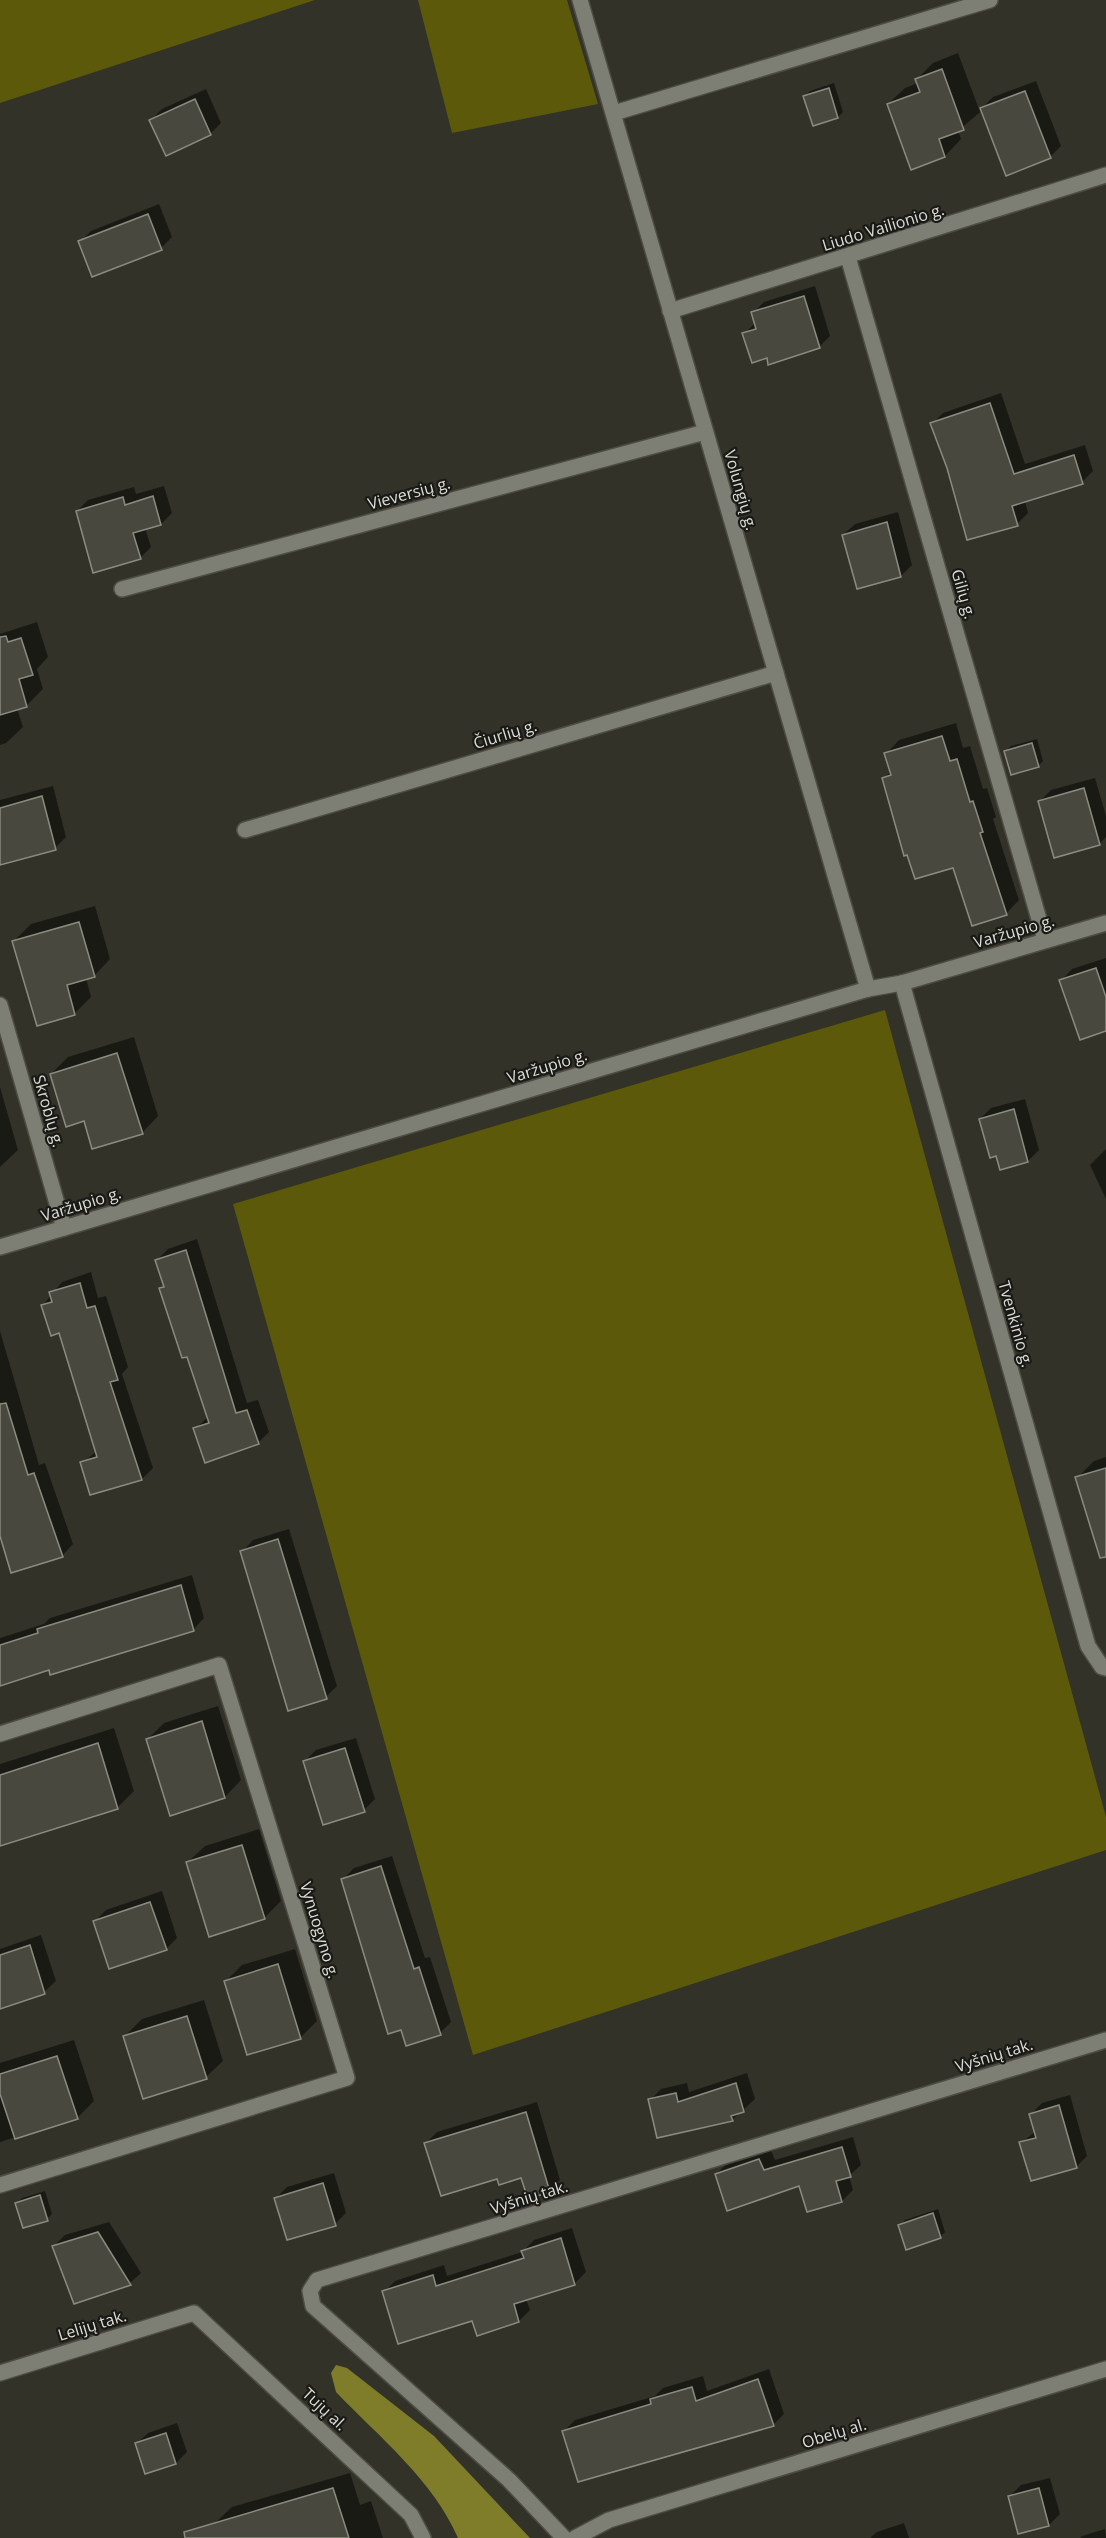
<svg xmlns="http://www.w3.org/2000/svg" width="1106" height="2538" font-family="'Open Sans',sans-serif">
  <style>
    .green { fill: #5c5a0a }
    .water { fill: #7f7d29 }
    .shadow { fill: #0007 }
    .building { fill: #48483e; stroke: #8b8c80; stroke-width: 1.5 }
    .lines { fill: none; stroke-linecap: round; stroke-linejoin: round }
    .minor-casing { stroke: #4d4d44; stroke-width: 18 }
    .minor { stroke: #7e7f74; stroke-width: 15 }
    .labels { text-anchor: middle; dominant-baseline: central; stroke-width: 4.5; stroke-linejoin: round; paint-order: stroke }
    .street-label { font-size: 16px; fill: #ddddd7; stroke: #191a15 }
  </style>
  <rect width="100%" height="100%" fill="#323228"/>
  <!-- green -->
  <g class="green">
    <path d="M0 0H315L0 103Z"/>
    <path d="M418 0H567L598 104 452 133Z"/>
    <path d="M885 1010 1106 1817V1850L473 2055 233 1204Z"/>
  </g>
  <!-- water -->
  <path class="water" d="M336 2365 347 2368 434 2436 530 2538H458C433 2480 379 2437 336 2392L331 2373Z"/>
  <!-- shadow -->
  <g class="shadow">
    <path d="M958 53 980 112 958 131 961 139 945 156 888 104 905 88 918 83 917 79 933 63Z"/>
    <path d="M1036 81 1061 146 1050 157 982 108 993 97Z"/>
    <path d="M834 83 843 112 838 117 814 124 805 96 810 91Z"/>
    <path d="M206 89 221 123 210 134 151 120 162 109Z"/>
    <path d="M159 204 172 237 161 248 80 242 91 231Z"/>
    <path d="M815 286 830 336 819 347 768 356 744 334 756 322 753 313 764 302Z"/>
    <path d="M1001 393 1025 464 1085 445 1093 471 1082 482 1025 501 1028 513 1017 524 948 468 932 424 943 413Z"/>
    <path d="M164 486 172 513 161 524 145 528 151 547 140 558 77 511 88 500 134 487 136 494Z"/>
    <path d="M898 512 912 565 901 576 843 535 855 524Z"/>
    <path d="M37 622 48 657 37 669 43 689 27 705 17 708 23 727 6 743 0 745V634Z"/>
    <path d="M956 723 963 748 970 746 983 789 987 788 996 817 993 819 1019 900 1006 914 954 866 884 778 891 771 886 754 899 740Z"/>
    <path d="M1037 739 1043 761 1038 766 1006 751 1011 746Z"/>
    <path d="M1095 778 1106 816V837L1100 843 1055 856 1040 801 1051 790Z"/>
    <path d="M53 786 66 837 55 848 0 863V800Z"/>
    <path d="M95 906 110 959 94 976 86 978 91 997 74 1014 14 941 31 924Z"/>
    <path d="M1106 958V1030L1061 981 1072 969Z"/>
    <path d="M134 1037 158 1116 142 1133 85 1120 51 1074 68 1057Z"/>
    <path d="M0 1087 18 1150 0 1167Z"/>
    <path d="M1025 1099 1039 1150 1028 1161 997 1155 980 1119 991 1108Z"/>
    <path d="M1106 1149V1199L1090 1165Z"/>
    <path d="M197 1239 247 1403 258 1400 269 1432 258 1443 195 1429 208 1417 188 1355 161 1289 165 1285 157 1260 168 1249Z"/>
    <path d="M91 1272 98 1298 106 1296 128 1367 122 1374 153 1468 142 1479 82 1463 97 1451 60 1331 43 1305 62 1282Z"/>
    <path d="M0 1331 39 1465 45 1463 73 1544 62 1556 0 1530Z"/>
    <path d="M1106 1457V1547L1077 1478 1094 1461Z"/>
    <path d="M289 1529 337 1686 326 1697 242 1552 253 1540Z"/>
    <path d="M192 1575 204 1618 193 1630 0 1684V1638L44 1624 50 1618Z"/>
    <path d="M218 1706 241 1780 225 1797 147 1740 164 1723Z"/>
    <path d="M114 1728 134 1791 118 1807 0 1845V1764Z"/>
    <path d="M356 1738 375 1799 364 1810 305 1761 316 1750Z"/>
    <path d="M259 1829 281 1901 264 1918 188 1862 205 1846Z"/>
    <path d="M392 1856 425 1958 430 1957 451 2022 440 2033 343 1879 354 1868Z"/>
    <path d="M162 1891 177 1938 166 1949 95 1921 106 1910Z"/>
    <path d="M41 1935 56 1981 44 1992 0 2007V1949Z"/>
    <path d="M295 1949 317 2021 300 2038 226 1981 242 1965Z"/>
    <path d="M204 2000 223 2061 206 2077 125 2036 142 2019Z"/>
    <path d="M74 2040 94 2101 77 2118 0 2142V2063Z"/>
    <path d="M747 2073 755 2099 732 2120 650 2100 661 2089 687 2083 689 2092Z"/>
    <path d="M1070 2095 1087 2156 1076 2167 1021 2143 1036 2131 1031 2114 1042 2103Z"/>
    <path d="M537 2102 560 2180 549 2191 522 2176 498 2177 426 2143 437 2132Z"/>
    <path d="M853 2137 861 2165 849 2176 853 2190 842 2201 800 2184 716 2174 728 2163 770 2148 775 2160Z"/>
    <path d="M334 2173 346 2213 335 2224 276 2198 287 2187Z"/>
    <path d="M45 2191 52 2214 47 2219 17 2204 22 2198Z"/>
    <path d="M938 2209 945 2232 940 2237 900 2226 905 2220Z"/>
    <path d="M109 2222 141 2273 130 2283 54 2246 65 2235Z"/>
    <path d="M572 2228 586 2272 575 2283 526 2299 530 2310 519 2321 473 2319 384 2292 395 2281 444 2265 447 2276 522 2252 534 2240Z"/>
    <path d="M769 2369 784 2414 773 2425 564 2431 575 2420 655 2396 663 2388 703 2376 707 2391Z"/>
    <path d="M177 2423 187 2452 176 2463 136 2444 148 2433Z"/>
    <path d="M350 2473 360 2505 371 2501 383 2538H220L215 2523 232 2507Z"/>
    <path d="M1050 2478 1060 2514 1049 2525 1019 2532 1010 2496 1021 2485Z"/>
    <path d="M904 2523 909 2538H870L877 2532Z"/>
    <path d="M1105 2529 1106 2538H1080L1082 2536Z"/>
  </g>
  <!-- building -->
  <g class="building">
    <path d="M942 69 964 130 939 139 945 157 911 170 887 104 920 92 915 79Z"/>
    <path d="M829 88 838 118 813 126 803 96Z"/>
    <path d="M1025 91 1051 158 1006 176 980 108Z"/>
    <path d="M195 99 211 135 166 156 149 120Z"/>
    <path d="M148 214 162 250 92 277 78 241Z"/>
    <path d="M804 296 820 348 768 365 767 358 752 363 742 333 756 329 751 312Z"/>
    <path d="M990 403 1014 474 1074 455 1083 484 1012 506 1018 526 967 540 947 468 930 423Z"/>
    <path d="M153 496 161 525 133 533 141 559 93 573 76 511 123 497 125 505Z"/>
    <path d="M887 522 901 577 857 589 842 535Z"/>
    <path d="M6 636 8 642 21 638 33 675 19 679 27 707 0 715V637Z"/>
    <path d="M942 736 950 761 957 759 970 802 973 801 983 832 980 833 1007 915 972 926 953 868 915 879 907 855 904 856 882 778 891 775 884 753Z"/>
    <path d="M1032 743 1039 767 1011 775 1004 751Z"/>
    <path d="M1084 788 1100 845 1054 858 1038 801Z"/>
    <path d="M42 796 56 850 0 865V808Z"/>
    <path d="M79 922 95 977 67 985 75 1015 37 1026 12 941Z"/>
    <path d="M1096 968 1106 997V1031L1080 1040 1059 980Z"/>
    <path d="M117 1053 143 1134 92 1149 84 1121 66 1127 50 1074Z"/>
    <path d="M1014 1109 1028 1162 1000 1170 996 1156 990 1158 979 1119Z"/>
    <path d="M186 1250 236 1413 247 1410 259 1444 205 1463 193 1428 209 1423 187 1357 182 1358 159 1288 164 1287 155 1260Z"/>
    <path d="M80 1283 87 1308 95 1306 118 1380 110 1382 142 1480 90 1495 80 1462 97 1457 59 1333 51 1336 41 1305 52 1302 49 1292Z"/>
    <path d="M6 1403 28 1475 34 1473 63 1557 11 1573 0 1536V1404Z"/>
    <path d="M1106 1468V1557L1100 1558 1075 1477Z"/>
    <path d="M278 1539 327 1699 288 1711 240 1551Z"/>
    <path d="M181 1585 194 1631 50 1675 49 1670 0 1686V1645L38 1633 37 1629Z"/>
    <path d="M202 1721 225 1798 170 1816 146 1739Z"/>
    <path d="M98 1743 118 1809 0 1846V1775Z"/>
    <path d="M345 1748 365 1812 323 1825 303 1761Z"/>
    <path d="M242 1845 265 1919 209 1937 186 1862Z"/>
    <path d="M381 1866 414 1969 419 1967 441 2035 406 2046 401 2030 388 2034 341 1879Z"/>
    <path d="M150 1902 167 1950 109 1969 93 1921Z"/>
    <path d="M30 1945 45 1994 0 2009V1955Z"/>
    <path d="M278 1964 301 2039 247 2055 224 1981Z"/>
    <path d="M187 2016 207 2079 143 2099 123 2036Z"/>
    <path d="M57 2056 78 2119 15 2139 0 2094V2074Z"/>
    <path d="M736 2083 744 2112 731 2116 733 2121 657 2138 648 2099 676 2093 678 2102Z"/>
    <path d="M1059 2105 1077 2168 1031 2181 1019 2142 1036 2138 1029 2114Z"/>
    <path d="M526 2112 550 2192 528 2199 521 2178 499 2185 497 2179 441 2196 424 2143Z"/>
    <path d="M842 2147 851 2177 836 2181 842 2202 807 2212 799 2186 727 2211 715 2174 759 2159 764 2170Z"/>
    <path d="M323 2183 336 2226 287 2240 274 2198Z"/>
    <path d="M40 2195 48 2221 23 2228 15 2203Z"/>
    <path d="M933 2213 941 2238 906 2250 898 2225Z"/>
    <path d="M98 2232 131 2285 74 2304 52 2246Z"/>
    <path d="M561 2238 575 2285 514 2304 519 2322 477 2336 472 2321 398 2344 382 2291 433 2275 436 2286 524 2258 521 2251Z"/>
    <path d="M758 2379 774 2426 578 2482 562 2431 651 2404 650 2399 692 2387 696 2401Z"/>
    <path d="M166 2433 176 2464 145 2474 135 2443Z"/>
    <path d="M333 2488 349 2538H185L184 2532Z"/>
    <path d="M1039 2488 1049 2526 1018 2534 1008 2496Z"/>
  </g>
  <g class="lines">
    <!-- minor casing -->
    <g class="minor-casing">
      <g id="minor">
        <path d="M580 0 868 989"/>
        <path d="M614 113 990 0"/>
        <path d="M848 257 1045 940"/>
        <path d="M670 311 1106 175"/>
        <path d="M122 589 705 432"/>
        <path d="M245 830 776 673"/>
        <path d="M902 983 1088 1646 1102 1667 1106 1668"/>
        <path d="M0 1005 64 1228"/>
        <path d="M0 1247 868 989 902 983 1106 923"/>
        <path d="M0 1734 219 1665 347 2078 0 2185"/>
        <path d="M0 2373 194 2313 411 2515 423 2538"/>
        <path d="M564 2538 509 2480 313 2306 310 2291 317 2280 1106 2040"/>
        <path d="M575 2538 609 2520 1106 2369"/>
      </g>
    </g>
    <!-- minor -->
    <use href="#minor" class="minor"/>
  </g>
  <g class="labels">
    <!-- street labels -->
    <g class="street-label">
      <text transform="translate(883 227) rotate(-17)">Liudo Vailionio g.</text>
      <text transform="translate(741 490) rotate(74)">Volungių g.</text>
      <text transform="translate(409 493) rotate(-15)">Vieversių g.</text>
      <text transform="translate(964 594) rotate(74)">Gilių g.</text>
      <text transform="translate(505 734) rotate(-17)">Čiurlių g.</text>
      <text transform="translate(1014 931) rotate(-16)">Varžupio g.</text>
      <text transform="translate(547 1066) rotate(-17)">Varžupio g.</text>
      <text transform="translate(49 1111) rotate(74)">Skroblų g.</text>
      <text transform="translate(81 1204) rotate(-17)">Varžupio g.</text>
      <text transform="translate(1016 1324) rotate(74)">Tvenkinio g.</text>
      <text transform="translate(320 1930) rotate(73)">Vynuogyno g.</text>
      <text transform="translate(994 2055) rotate(-17)">Vyšnių tak.</text>
      <text transform="translate(529 2197) rotate(-17)">Vyšnių tak.</text>
      <text transform="translate(92 2325) rotate(-17)">Lelijų tak.</text>
      <text transform="translate(325 2409) rotate(43)">Tujų al.</text>
      <text transform="translate(834 2433) rotate(-17)">Obelų al.</text>
    </g>
  </g>
</svg>
